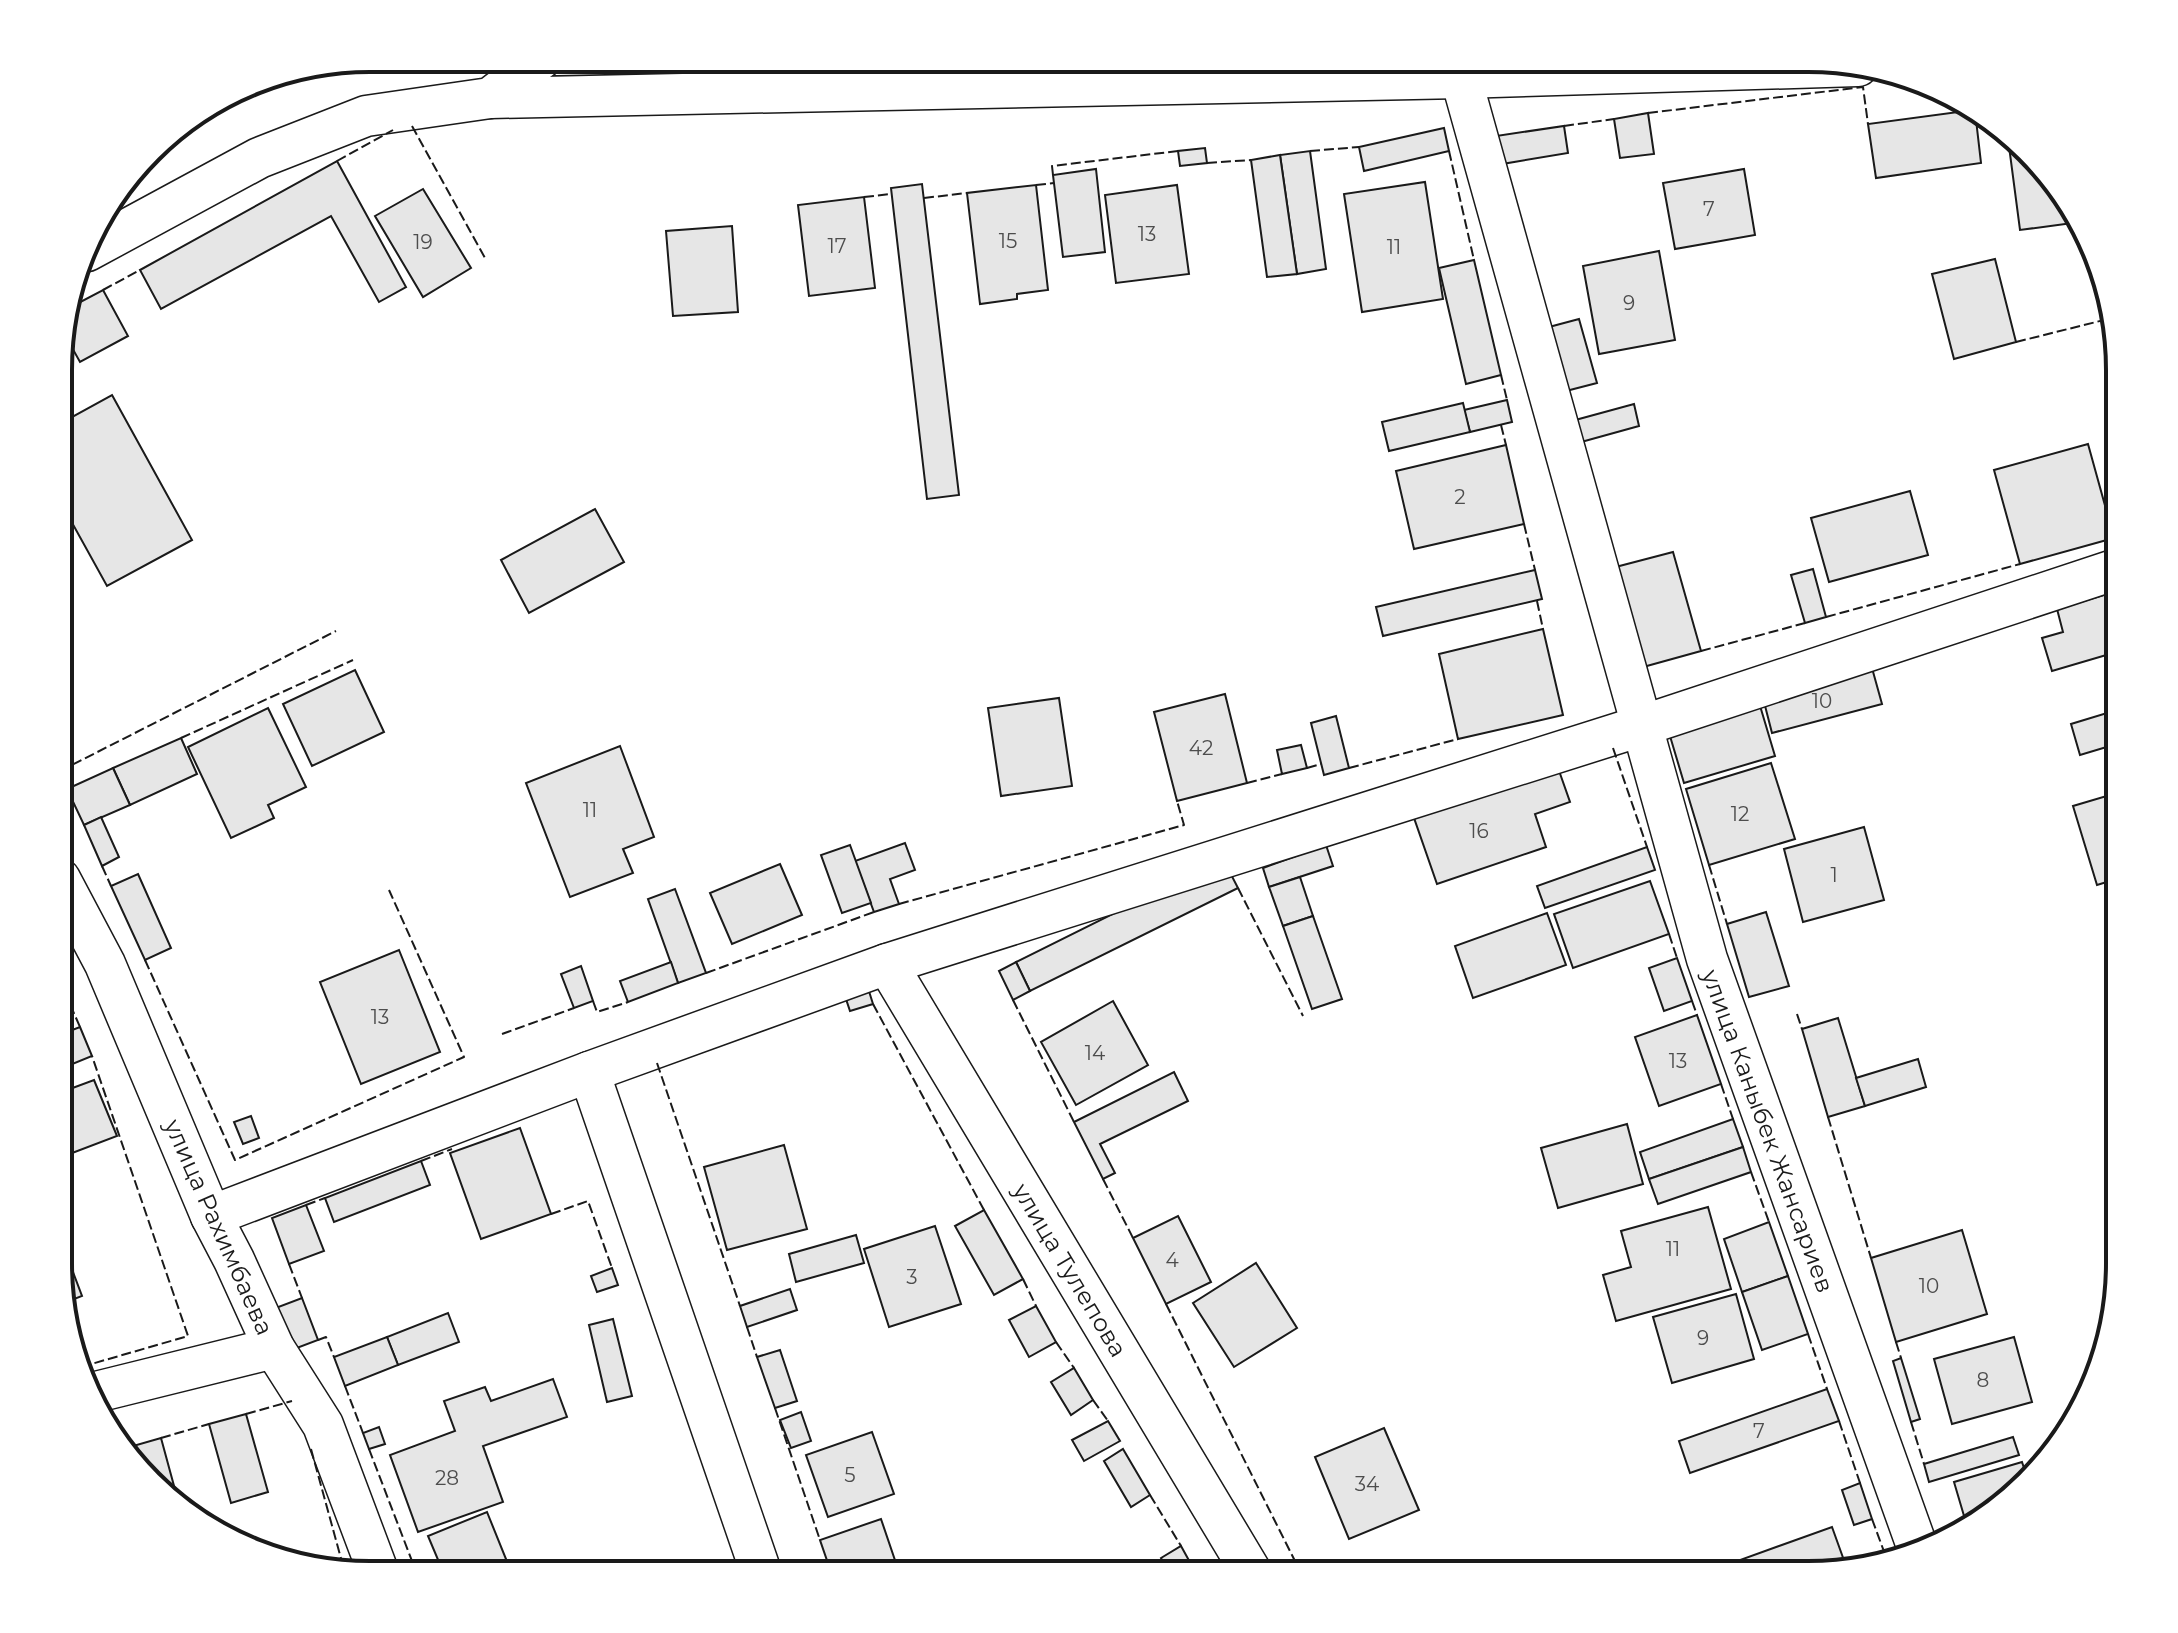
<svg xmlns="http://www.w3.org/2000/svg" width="2178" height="1633" font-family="Montserrat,sans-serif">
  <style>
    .building { fill: #e6e6e6; stroke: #1a1a1a; stroke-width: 2 }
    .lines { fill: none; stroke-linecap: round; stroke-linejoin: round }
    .street-casing { stroke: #1a1a1a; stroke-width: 43 }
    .street { stroke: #fff; stroke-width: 40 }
    .fence { stroke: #1a1a1a; stroke-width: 2; stroke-dasharray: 10 4; stroke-linecap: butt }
    .labels { text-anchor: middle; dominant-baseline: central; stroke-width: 6; stroke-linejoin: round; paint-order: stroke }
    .number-label { font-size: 20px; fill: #4d4d4d }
    .street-label { font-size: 24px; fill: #1a1a1a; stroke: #fff }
    .rim { fill: none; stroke: #1a1a1a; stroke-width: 4 }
  </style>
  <rect width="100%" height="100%" fill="#fff"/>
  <!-- building -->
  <g class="building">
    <path d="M1973 110 1975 111 1981 163 1876 178 1868 124Z"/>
    <path d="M1648 113 1654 154 1620 158 1614 119Z"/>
    <path d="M1564 126 1568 153 1502 164 1496 136Z"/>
    <path d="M1444 128 1449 151 1364 171 1359 147Z"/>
    <path d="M2007 131 2013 135 2080 222 2020 230Z"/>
    <path d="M1205 148 1207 163 1180 166 1178 151Z"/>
    <path d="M1310 151 1326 269 1297 274 1280 155Z"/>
    <path d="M1280 155 1297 274 1267 277 1251 160Z"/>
    <path d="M337 161 406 287 379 302 331 216 161 309 140 270Z"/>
    <path d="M1096 169 1105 252 1063 257 1053 175Z"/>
    <path d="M1744 169 1755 235 1675 249 1663 183Z"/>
    <path d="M1425 182 1443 299 1362 312 1344 194Z"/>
    <path d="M922 184 959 495 927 499 891 188Z"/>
    <path d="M1036 185 1048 290 1017 294V299L980 304 967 193Z"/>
    <path d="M1177 185 1189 274 1116 283 1105 195Z"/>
    <path d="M423 189 471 268 423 297 375 216Z"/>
    <path d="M864 197 875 288 809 296 798 205Z"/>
    <path d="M732 226 738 312 673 316 666 231Z"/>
    <path d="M1659 251 1675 340 1599 354 1583 266Z"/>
    <path d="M1995 259 2016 342 1954 359 1932 274Z"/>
    <path d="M1474 260 1501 375 1466 384 1439 268Z"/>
    <path d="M103 290 128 336 80 362 61 328 67 309Z"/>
    <path d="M1579 319 1597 383 1566 391 1549 327Z"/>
    <path d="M112 395 192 540 107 586 60 501 61 423Z"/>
    <path d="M1507 400 1512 422 1470 432 1464 410Z"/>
    <path d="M1463 403 1470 432 1389 451 1382 422Z"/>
    <path d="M1634 404 1639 426 1574 444 1568 422Z"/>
    <path d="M2088 444 2114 538 2020 564 1994 470Z"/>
    <path d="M1506 445 1524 524 1414 549 1396 471Z"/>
    <path d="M1910 491 1928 555 1829 582 1811 518Z"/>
    <path d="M595 509 624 562 529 613 501 560Z"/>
    <path d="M1673 552 1701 651 1636 669 1608 569Z"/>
    <path d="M1813 569 1826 617 1805 623 1791 575Z"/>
    <path d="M1535 570 1542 599 1383 636 1376 607Z"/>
    <path d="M2117 591 2120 602V651L2052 671 2042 638 2063 632 2057 609Z"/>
    <path d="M1543 629 1563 715 1458 739 1439 654Z"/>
    <path d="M1872 668 1882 704 1772 733 1763 698Z"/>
    <path d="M355 670 384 732 312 766 283 704Z"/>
    <path d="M1225 694 1247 783 1177 801 1154 712Z"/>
    <path d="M1059 698 1072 786 1001 796 988 708Z"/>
    <path d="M1758 699 1775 756 1684 783 1667 726Z"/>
    <path d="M268 708 306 787 268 805 274 818 231 838 188 747Z"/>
    <path d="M2120 709V743L2080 755 2071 724Z"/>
    <path d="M1336 716 1349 768 1324 775 1311 723Z"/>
    <path d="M181 738 197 774 130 805 113 768Z"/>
    <path d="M1301 745 1307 768 1282 774 1277 750Z"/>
    <path d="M620 746 654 837 623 849 633 873 570 897 526 783Z"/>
    <path d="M1771 763 1795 839 1709 865 1686 789Z"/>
    <path d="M1557 765 1570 802 1535 814 1546 847 1437 884 1413 815Z"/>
    <path d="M113 768 130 805 84 825 67 789Z"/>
    <path d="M2120 792V878L2097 885 2073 806Z"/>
    <path d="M101 817 119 857 102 866 84 825Z"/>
    <path d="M1864 827 1884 900 1803 922 1784 849Z"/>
    <path d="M905 843 915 870 890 879 899 904 874 912 855 861Z"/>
    <path d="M850 845 871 903 842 913 821 855Z"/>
    <path d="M1326 845 1333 866 1269 887 1263 868Z"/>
    <path d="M1647 847 1655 870 1545 908 1537 886Z"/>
    <path d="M1223 859 1238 888 1030 991 1016 962Z"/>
    <path d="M780 864 802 915 732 944 710 893Z"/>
    <path d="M138 874 171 948 145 960 111 886Z"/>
    <path d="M1300 877 1313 916 1283 926 1269 887Z"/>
    <path d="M1650 881 1669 934 1573 968 1554 914Z"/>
    <path d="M675 889 706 973 678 983 648 899Z"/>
    <path d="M1766 912 1789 986 1749 997 1727 924Z"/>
    <path d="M1547 913 1566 965 1473 998 1455 946Z"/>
    <path d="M1313 916 1342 999 1312 1009 1283 926Z"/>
    <path d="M399 950 440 1052 361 1084 320 982Z"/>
    <path d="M1677 958 1692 1001 1664 1011 1649 968Z"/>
    <path d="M671 962 678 983 628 1002 620 981Z"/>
    <path d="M1016 962 1030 991 1013 1000 999 971Z"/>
    <path d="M581 966 593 1001 574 1008 561 974Z"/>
    <path d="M868 988 873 1004 850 1011 845 996Z"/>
    <path d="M1113 1001 1148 1065 1076 1105 1041 1042Z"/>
    <path d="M1697 1015 1721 1084 1659 1106 1635 1037Z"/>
    <path d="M1838 1018 1865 1106 1828 1117 1802 1029Z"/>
    <path d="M80 1027 92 1056 70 1065 59 1041V1035Z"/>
    <path d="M1918 1059 1926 1087 1865 1106 1856 1078Z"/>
    <path d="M1174 1072 1188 1101 1100 1144 1115 1173 1103 1179 1074 1122Z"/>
    <path d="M94 1080 117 1136 59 1158V1093Z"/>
    <path d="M251 1116 259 1138 243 1144 234 1122Z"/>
    <path d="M1733 1119 1743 1147 1649 1179 1640 1152Z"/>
    <path d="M1627 1124 1643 1184 1558 1208 1541 1148Z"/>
    <path d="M520 1128 551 1214 481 1239 450 1153Z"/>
    <path d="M784 1145 807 1229 727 1250 704 1167Z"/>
    <path d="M1743 1147 1751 1172 1658 1204 1649 1179Z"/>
    <path d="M421 1161 430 1185 334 1222 325 1198Z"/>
    <path d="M306 1205 324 1251 289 1264 272 1218Z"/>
    <path d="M1708 1207 1731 1289 1616 1321 1603 1275 1631 1267 1621 1231Z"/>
    <path d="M984 1210 1023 1279 994 1295 955 1226Z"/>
    <path d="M1178 1216 1211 1282 1166 1304 1133 1238Z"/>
    <path d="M1769 1222 1788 1276 1742 1292 1724 1239Z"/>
    <path d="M935 1226 961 1304 889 1327 864 1249Z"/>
    <path d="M1962 1230 1987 1314 1896 1342 1871 1258Z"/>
    <path d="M59 1235 82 1296 64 1303 59 1284Z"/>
    <path d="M856 1235 864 1263 796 1282 789 1254Z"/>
    <path d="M1256 1263 1297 1328 1234 1367 1193 1303Z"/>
    <path d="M612 1268 618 1285 597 1292 591 1276Z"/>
    <path d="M1788 1276 1808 1334 1762 1350 1742 1292Z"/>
    <path d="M790 1289 797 1310 747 1327 740 1306Z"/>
    <path d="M1736 1294 1754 1359 1672 1383 1653 1317Z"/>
    <path d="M302 1298 318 1340 281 1354 265 1312Z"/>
    <path d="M1036 1306 1056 1342 1029 1357 1009 1320Z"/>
    <path d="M448 1313 459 1342 398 1365 387 1337Z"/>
    <path d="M613 1319 632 1396 607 1402 589 1325Z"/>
    <path d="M387 1337 398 1365 345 1386 334 1357Z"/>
    <path d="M2014 1337 2032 1402 1952 1424 1934 1359Z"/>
    <path d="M780 1350 797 1401 775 1408 757 1357Z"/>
    <path d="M1901 1358 1920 1419 1911 1422 1893 1361Z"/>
    <path d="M1074 1368 1093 1400 1071 1415 1051 1382Z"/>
    <path d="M553 1379 567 1417 483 1446 503 1502 418 1532 390 1455 455 1431 444 1401 485 1387 491 1401Z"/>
    <path d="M1827 1389 1839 1421 1690 1473 1679 1441Z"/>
    <path d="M801 1412 811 1441 791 1448 780 1420Z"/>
    <path d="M246 1414 268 1492 231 1503 209 1424Z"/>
    <path d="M1108 1421 1120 1441 1084 1461 1072 1440Z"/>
    <path d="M379 1427 385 1444 369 1449 363 1433Z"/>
    <path d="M1384 1428 1419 1510 1349 1539 1315 1457Z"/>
    <path d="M872 1432 894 1494 828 1517 806 1455Z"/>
    <path d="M2013 1437 2019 1455 1929 1482 1924 1464Z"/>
    <path d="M161 1438 180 1508 165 1498 126 1448Z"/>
    <path d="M1123 1449 1150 1495 1131 1507 1104 1461Z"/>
    <path d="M2022 1462 2028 1480 1967 1526 1954 1482Z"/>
    <path d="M1860 1483 1872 1519 1854 1525 1842 1490Z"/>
    <path d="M487 1512 512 1574H444L428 1536Z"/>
    <path d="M881 1519 900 1575H832L820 1540Z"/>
    <path d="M1832 1527 1846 1566 1808 1575H1746L1740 1560Z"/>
    <path d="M1181 1546 1197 1575H1170L1161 1558Z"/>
  </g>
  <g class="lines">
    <!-- street casing -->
    <g class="street-casing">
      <g id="street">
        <path d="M1461 78 1707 959 1918 1549"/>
        <path d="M490 98 1461 78 1858 66"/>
        <path d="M87 251 259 158 366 116 490 98 542 58"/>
        <path d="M60 879 105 964 211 1216 234 1260 274 1348 323 1425 379 1574"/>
        <path d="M887 964 1253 1575"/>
        <path d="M589 1072 762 1575"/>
        <path d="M211 1216 589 1072 887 964 1641 726 2120 568"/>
        <path d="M88 1394 274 1348"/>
      </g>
    </g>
    <!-- street -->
    <use href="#street" class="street"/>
    <!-- fence -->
    <g class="fence">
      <path d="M598 58 576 71 701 58"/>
      <path d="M1648 113 1863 87 1868 124"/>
      <path d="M412 126 485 258"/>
      <path d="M1564 126 1614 119"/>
      <path d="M1310 151 1359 147"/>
      <path d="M1449 151 1474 260"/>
      <path d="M337 161 393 130"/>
      <path d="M1207 163 1251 160"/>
      <path d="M1053 175 1052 166 1178 151"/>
      <path d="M1036 185 1054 183"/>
      <path d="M864 197 891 194"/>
      <path d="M924 198 967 193"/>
      <path d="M103 290 140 270"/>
      <path d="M2016 342 2108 319"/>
      <path d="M1501 375 1507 400"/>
      <path d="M1501 425 1506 445"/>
      <path d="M1524 524 1535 570"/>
      <path d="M1537 601 1543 629"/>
      <path d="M1826 617 2020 564"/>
      <path d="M1701 651 1805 623"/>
      <path d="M181 738 353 660"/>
      <path d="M1613 748 1647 847"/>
      <path d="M1307 768 1321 764"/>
      <path d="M1349 768 1458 739"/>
      <path d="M60 771 336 631"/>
      <path d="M1247 783 1282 774"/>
      <path d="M1709 865 1727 924"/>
      <path d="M102 866 111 886"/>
      <path d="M1238 888 1303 1016"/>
      <path d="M899 904 1184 825 1177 801"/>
      <path d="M1669 934 1677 958"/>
      <path d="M145 960 235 1160 464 1057 389 890"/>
      <path d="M706 973 874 912"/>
      <path d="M59 979 80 1027"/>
      <path d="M1013 1000 1074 1122"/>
      <path d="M593 1001 597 1012 628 1002"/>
      <path d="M1692 1001 1697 1015"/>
      <path d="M873 1004 984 1210"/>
      <path d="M1797 1014 1802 1029"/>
      <path d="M502 1034 574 1008"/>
      <path d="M657 1063 740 1306"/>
      <path d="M1721 1084 1733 1119"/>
      <path d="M1828 1117 1871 1258"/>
      <path d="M421 1161 452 1149"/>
      <path d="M1751 1172 1769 1222"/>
      <path d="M1103 1179 1133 1238"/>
      <path d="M306 1205 325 1198"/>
      <path d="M551 1214 588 1201 612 1268"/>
      <path d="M289 1264 302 1298"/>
      <path d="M1023 1279 1036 1306"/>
      <path d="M1166 1304 1302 1575"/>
      <path d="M747 1327 757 1357"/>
      <path d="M1808 1334 1827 1389"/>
      <path d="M318 1340 326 1337 334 1357"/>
      <path d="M1056 1342 1074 1368"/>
      <path d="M1896 1342 1901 1358"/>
      <path d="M81 1367 188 1336 92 1056"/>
      <path d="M345 1386 363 1433"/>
      <path d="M1093 1400 1108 1421"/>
      <path d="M775 1408 820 1540"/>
      <path d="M246 1414 292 1401"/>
      <path d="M1839 1421 1860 1483"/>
      <path d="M1911 1422 1924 1464"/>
      <path d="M161 1438 209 1424"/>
      <path d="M311 1449 345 1573"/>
      <path d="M369 1449 417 1574"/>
      <path d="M1150 1495 1181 1546"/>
      <path d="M1872 1519 1886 1557"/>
    </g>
  </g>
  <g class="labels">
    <!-- number labels -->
    <g class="number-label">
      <text x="1709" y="209">7</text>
      <text x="1147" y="234">13</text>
      <text x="1008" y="241">15</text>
      <text x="423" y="242">19</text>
      <text x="837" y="246">17</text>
      <text x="1394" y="247">11</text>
      <text x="1629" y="303">9</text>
      <text x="1460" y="497">2</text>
      <text x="1822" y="701">10</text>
      <text x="1201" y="748">42</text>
      <text x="590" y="810">11</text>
      <text x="1740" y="814">12</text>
      <text x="1479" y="831">16</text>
      <text x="1834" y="875">1</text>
      <text x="380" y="1017">13</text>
      <text x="1095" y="1053">14</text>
      <text x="1678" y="1061">13</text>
      <text x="1673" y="1249">11</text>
      <text x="1172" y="1260">4</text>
      <text x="912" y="1277">3</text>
      <text x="1929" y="1286">10</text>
      <text x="1703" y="1338">9</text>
      <text x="1983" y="1380">8</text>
      <text x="1759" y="1431">7</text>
      <text x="850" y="1475">5</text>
      <text x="447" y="1478">28</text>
      <text x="1367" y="1484">34</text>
    </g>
    <!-- street labels -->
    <g class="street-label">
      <text transform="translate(1768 1131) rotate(70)">улица Каныбек Жансариев</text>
      <text transform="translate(219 1227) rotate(66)">улица Рахимбаева</text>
      <text transform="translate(1070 1270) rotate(59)">улица Тулепова</text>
    </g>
  </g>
  <!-- crop -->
  <path d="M0 0H2178V1633H0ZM370 72H1808A298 298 0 0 1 2106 370V1263A298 298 0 0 1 1808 1561H370A298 298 0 0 1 72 1263V370A298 298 0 0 1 370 72Z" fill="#fff" fill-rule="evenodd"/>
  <path class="rim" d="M370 72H1808A298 298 0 0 1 2106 370V1263A298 298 0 0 1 1808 1561H370A298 298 0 0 1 72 1263V370A298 298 0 0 1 370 72Z"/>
</svg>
